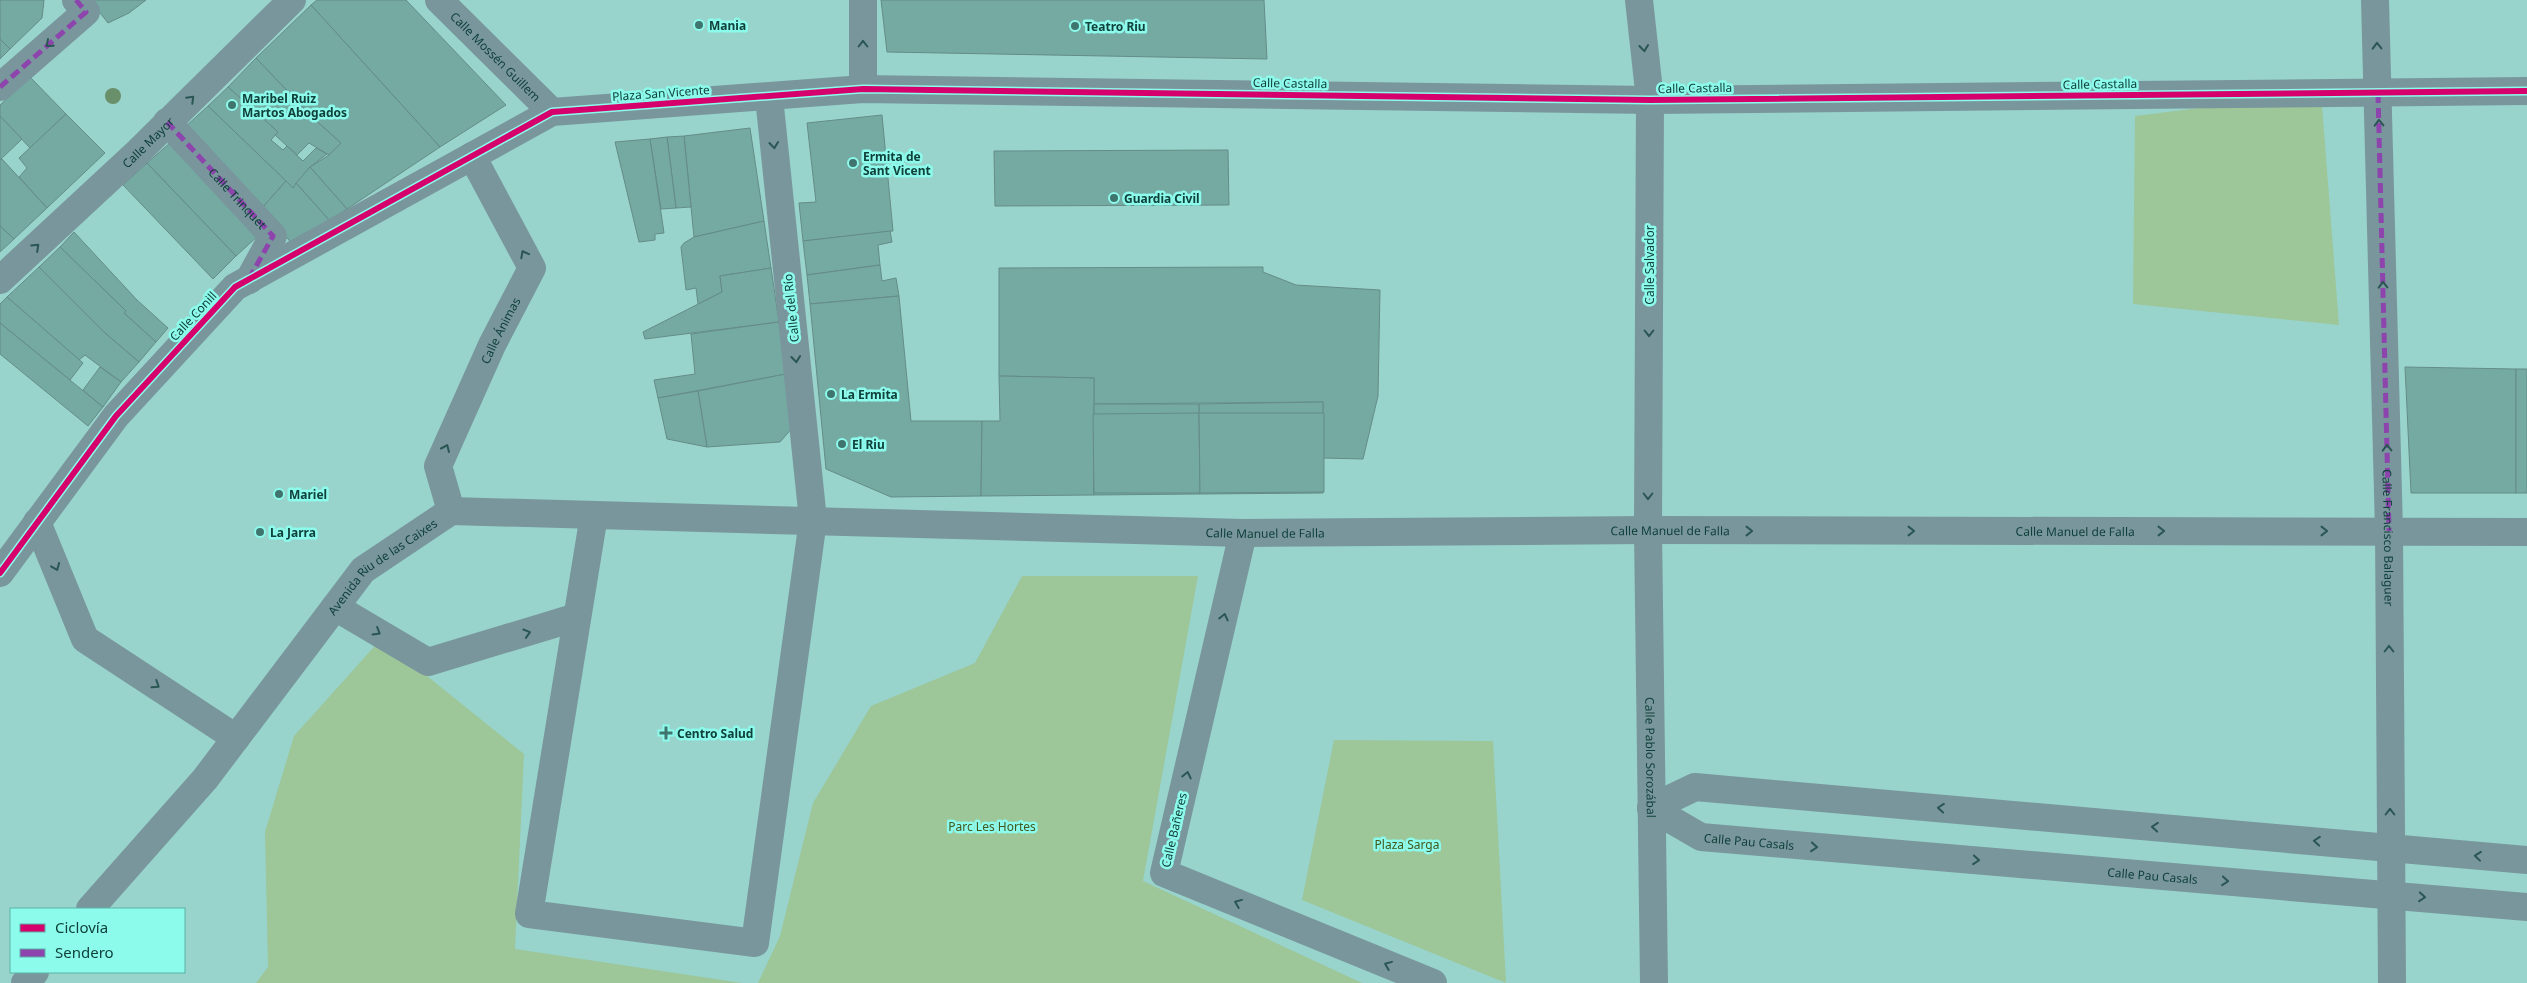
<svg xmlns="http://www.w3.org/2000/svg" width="2527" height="983" font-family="'Noto Sans',sans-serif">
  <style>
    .green { fill: #9dc699 }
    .building { fill: #75aaa3; stroke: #658c87 }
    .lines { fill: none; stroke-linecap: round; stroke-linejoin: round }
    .minor { stroke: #79969d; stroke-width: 28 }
    .quiet { stroke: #8e44ad; stroke-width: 5; stroke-dasharray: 10 5; stroke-linecap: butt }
    .cycleway-casing { stroke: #8cfbeb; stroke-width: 9 }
    .cycleway { stroke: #d6006c; stroke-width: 6 }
    .tree { fill: #6a8f6b }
    .oneway { stroke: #2a5654 }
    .poi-dot { fill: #40746e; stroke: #8cfbeb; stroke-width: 2 }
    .labels { text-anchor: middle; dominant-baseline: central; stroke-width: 5; stroke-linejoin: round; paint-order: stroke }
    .poi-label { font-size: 12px; font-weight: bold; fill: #10413b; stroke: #8cfbeb; text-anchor: start }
    .street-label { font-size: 12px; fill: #10413b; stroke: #8cfbeb }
    .park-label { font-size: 12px; fill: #44561b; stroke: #8cfbeb }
  </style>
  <rect width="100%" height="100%" fill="#98d4cc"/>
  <!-- green -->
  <g class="green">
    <path d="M2321 93 2339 325 2133 304 2135 116Z"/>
    <path d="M1022 576H1198L1143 881 1362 983H758L780 936 813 803 871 706 975 663Z"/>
    <path d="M381 639 524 754 515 949 742 983H256L268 967 265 832 294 736Z"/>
    <path d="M1334 740 1493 741 1506 983 1302 900Z"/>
  </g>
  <!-- building -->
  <g class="building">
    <path d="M0 0H44L42 18 10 49 0 39Z"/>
    <path d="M90 0H146L129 13 108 23Z"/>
    <path d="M317 0H406L506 105 440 147 311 5Z"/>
    <path d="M881 0H1264L1267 59 887 52Z"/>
    <path d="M311 5 440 147 347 209 310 167 329 155 341 143 313 118 256 58Z"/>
    <path d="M0 39 10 49 0 59Z"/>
    <path d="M256 58 313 118 341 143 329 155 309 143 297 155 275 135 278 132 228 87Z"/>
    <path d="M30 77 66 114 30 148 0 116V105Z"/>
    <path d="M228 87 278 132 271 140 283 150 287 146 303 161 316 148 327 154 310 167 293 188 208 106Z"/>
    <path d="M208 106 286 181 262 208 185 127Z"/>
    <path d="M66 114 105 153 47 208 19 177 27 168 19 158Z"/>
    <path d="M882 115 893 231 803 241 799 203 816 202 807 123Z"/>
    <path d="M0 116 22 139 0 160Z"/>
    <path d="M750 128 764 221 694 237 684 136Z"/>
    <path d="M684 136 691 207 676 208 667 137Z"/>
    <path d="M667 137 676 208 661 209 650 139Z"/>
    <path d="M650 139 664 233 655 234V240L639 242 615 142Z"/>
    <path d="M171 142 259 235 236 256 147 163Z"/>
    <path d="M1228 150 1229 205 995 206 994 151Z"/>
    <path d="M2 159 47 208 14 239 0 226V160Z"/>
    <path d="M147 163 236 256 213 279 123 185Z"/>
    <path d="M310 167 347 209 329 220 296 183Z"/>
    <path d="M286 181 293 188 296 183 329 220 293 245 262 208Z"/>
    <path d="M764 221 771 268 720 276 722 292 698 304 696 288 686 290 681 247 684 243 694 237Z"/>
    <path d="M0 226 14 239 0 252Z"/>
    <path d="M890 231 892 242 878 245 880 265 807 275 803 241Z"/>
    <path d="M74 232 137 300 168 328 156 342 124 313 126 311 60 247Z"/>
    <path d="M60 247 126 311 124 313 156 342 139 362 105 333 39 267Z"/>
    <path d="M880 265 882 281 896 278 899 296 810 304 807 275Z"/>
    <path d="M39 267 105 333 139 362 121 382 85 355 79 360 7 297Z"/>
    <path d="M1263 267V272L1296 285 1380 290 1378 396 1363 459 1323 458V402L1094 404V378L999 376V268Z"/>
    <path d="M771 268 779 322 645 339 643 332 722 292 720 276Z"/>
    <path d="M899 296 911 421H982L981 496 891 497 826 469 810 304Z"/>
    <path d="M7 297 83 363 70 380 0 323V304Z"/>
    <path d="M779 322 786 374 658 398 654 380 695 374 691 334Z"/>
    <path d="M0 323 103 407 88 426 0 354Z"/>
    <path d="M100 367 121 382 103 407 83 390Z"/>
    <path d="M2405 367 2516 369V493H2411Z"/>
    <rect x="2516" y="369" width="11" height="124"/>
    <path d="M786 374 794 426 780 442 707 447 698 391Z"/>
    <path d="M999 376 1094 378V495L981 496 982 421H1000Z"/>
    <path d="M698 391 707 447 667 439 658 398Z"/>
    <path d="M1323 402V493L1199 494V404Z"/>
    <path d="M1094 404H1199V494L1094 495Z"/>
    <path d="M1199 413 1200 493H1094L1093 414Z"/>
    <path d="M1199 413H1324V492L1200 493Z"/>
  </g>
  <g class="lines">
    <!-- minor -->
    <g class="minor">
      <path id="s1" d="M439 0 552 112"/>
      <path id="s2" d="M1639 0 1650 100 1648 530 1654 983"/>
      <path id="s3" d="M2375 0 2389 531 2392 983"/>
      <path d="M0 87 86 12 76 0"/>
      <path d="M863 89V0"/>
      <path d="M167 122 273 236 249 280"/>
      <path id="s4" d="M0 280 138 152 292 0"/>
      <path id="s5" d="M451 511 438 466 492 345 532 268 472 156"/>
      <path d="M594 515 529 914 755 943 813 520 769 97"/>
      <path d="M37 522 85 639 236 738"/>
      <path d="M1243 533 1164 873 1433 983"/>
      <path d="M0 573 116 416 235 287 552 112 863 89 1650 100 2527 91"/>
      <path d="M335 607 428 662 577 617"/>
      <path id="s6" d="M1651 808 1701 837 2527 907"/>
      <path d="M1651 808 1695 787 2527 860"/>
      <path id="s7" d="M90 909 205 779 363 570 451 511 1243 533 1648 530 2527 532"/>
      <path d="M25 983 35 972"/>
    </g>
    <!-- quiet -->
    <g class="quiet">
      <path d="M0 87 86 12 76 0"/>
      <path d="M2378 93 2389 531"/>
      <path id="s8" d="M167 122 273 236 250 277"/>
    </g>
    <!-- cycleway casing -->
    <g class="cycleway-casing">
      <path id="cycleway" d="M0 573 116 416 235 287 552 112 863 89 1650 100 2527 91"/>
    </g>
    <!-- cycleway -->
    <use href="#cycleway" class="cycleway"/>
  </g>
  <!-- trees -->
  <circle class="tree" cx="113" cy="96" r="8"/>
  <!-- one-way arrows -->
  <defs><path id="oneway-chevron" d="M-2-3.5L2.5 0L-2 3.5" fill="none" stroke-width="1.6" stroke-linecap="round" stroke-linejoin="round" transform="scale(1.25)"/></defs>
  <g class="oneway">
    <use href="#oneway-chevron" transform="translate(49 44) rotate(139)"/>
    <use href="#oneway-chevron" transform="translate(863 44) rotate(-90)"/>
    <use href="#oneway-chevron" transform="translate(2377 46) rotate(-91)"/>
    <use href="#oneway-chevron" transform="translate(1644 48) rotate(84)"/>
    <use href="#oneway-chevron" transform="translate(191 99) rotate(-45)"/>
    <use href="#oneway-chevron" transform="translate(2379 123) rotate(-91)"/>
    <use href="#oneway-chevron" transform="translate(774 145) rotate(84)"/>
    <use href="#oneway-chevron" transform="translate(36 247) rotate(-43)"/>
    <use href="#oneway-chevron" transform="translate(524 254) rotate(-118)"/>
    <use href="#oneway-chevron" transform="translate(2383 285) rotate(-91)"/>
    <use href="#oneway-chevron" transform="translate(1649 333) rotate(90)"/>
    <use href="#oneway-chevron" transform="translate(796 359) rotate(84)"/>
    <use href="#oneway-chevron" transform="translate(446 448) rotate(-66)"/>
    <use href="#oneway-chevron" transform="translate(2387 448) rotate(-91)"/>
    <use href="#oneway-chevron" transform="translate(1648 496) rotate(90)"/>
    <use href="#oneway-chevron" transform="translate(1749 531)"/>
    <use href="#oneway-chevron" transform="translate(1911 531)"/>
    <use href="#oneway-chevron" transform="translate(2161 531)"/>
    <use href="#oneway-chevron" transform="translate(2324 531)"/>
    <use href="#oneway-chevron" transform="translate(56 567) rotate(68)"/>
    <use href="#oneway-chevron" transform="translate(1224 617) rotate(-77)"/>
    <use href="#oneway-chevron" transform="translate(377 632) rotate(31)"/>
    <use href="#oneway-chevron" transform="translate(527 633) rotate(-17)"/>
    <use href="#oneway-chevron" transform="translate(2389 649) rotate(-90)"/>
    <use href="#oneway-chevron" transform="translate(156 685) rotate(33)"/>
    <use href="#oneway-chevron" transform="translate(1187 775) rotate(-77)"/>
    <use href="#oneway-chevron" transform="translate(1941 808) rotate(-175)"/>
    <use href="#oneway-chevron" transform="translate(2390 812) rotate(-90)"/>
    <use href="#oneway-chevron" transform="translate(2155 827) rotate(-175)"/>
    <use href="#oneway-chevron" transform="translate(2317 841) rotate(-175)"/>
    <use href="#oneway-chevron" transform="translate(1814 847) rotate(5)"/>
    <use href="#oneway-chevron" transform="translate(2478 856) rotate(-174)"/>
    <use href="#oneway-chevron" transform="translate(1976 860) rotate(5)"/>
    <use href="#oneway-chevron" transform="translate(2225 881) rotate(5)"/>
    <use href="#oneway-chevron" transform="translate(2422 897) rotate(5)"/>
    <use href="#oneway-chevron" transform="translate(1238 903) rotate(-158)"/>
    <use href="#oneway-chevron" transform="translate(1388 965) rotate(-158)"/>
  </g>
  <!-- markers -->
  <g class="poi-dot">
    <circle cx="699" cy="25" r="5"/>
    <circle cx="1075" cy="26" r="5"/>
    <circle cx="232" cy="105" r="5"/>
    <circle cx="853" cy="163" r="5"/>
    <circle cx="1114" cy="198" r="5"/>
    <circle cx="831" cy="394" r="5"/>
    <circle cx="842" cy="444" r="5"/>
    <circle cx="279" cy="494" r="5"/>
    <circle cx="260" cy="532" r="5"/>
    <path d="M663.5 725.5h5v5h5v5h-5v5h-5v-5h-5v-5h5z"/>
  </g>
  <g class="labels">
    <!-- poi labels -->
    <g class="poi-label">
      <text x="709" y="25">Mania</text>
      <text x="1085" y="26">Teatro Riu</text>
      <text x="242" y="98">Maribel Ruiz<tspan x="242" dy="14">Martos Abogados</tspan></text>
      <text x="863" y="156">Ermita de<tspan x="863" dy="14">Sant Vicent</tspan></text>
      <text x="1124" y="198">Guardia Civil</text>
      <text x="841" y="394">La Ermita</text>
      <text x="852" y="444">El Riu</text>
      <text x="289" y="494">Mariel</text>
      <text x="270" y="532">La Jarra</text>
      <text x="677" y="733">Centro Salud</text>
    </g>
    <!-- street labels -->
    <g class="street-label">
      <text stroke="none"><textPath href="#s1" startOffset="80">Calle Mossén Guillem</textPath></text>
      <text transform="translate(1290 83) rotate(1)">Calle Castalla</text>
      <text transform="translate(2100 84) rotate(-1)">Calle Castalla</text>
      <text transform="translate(1695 88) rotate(-1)">Calle Castalla</text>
      <text transform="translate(661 93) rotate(-4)">Plaza San Vicente</text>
      <text stroke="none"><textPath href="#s4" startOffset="202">Calle Mayor</textPath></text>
      <text stroke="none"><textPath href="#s8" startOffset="104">Calle Trinquet</textPath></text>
      <text transform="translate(1649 265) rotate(-90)">Calle Salvador</text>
      <text transform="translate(791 308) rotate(-96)">Calle del Río</text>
      <text transform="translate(193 316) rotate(-47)">Calle Conill</text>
      <text stroke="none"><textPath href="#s5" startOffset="196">Calle Ánimas</textPath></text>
      <text stroke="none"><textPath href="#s7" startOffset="1761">Calle Manuel de Falla</textPath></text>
      <text stroke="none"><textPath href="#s7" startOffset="2166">Calle Manuel de Falla</textPath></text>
      <text stroke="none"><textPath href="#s7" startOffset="1356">Calle Manuel de Falla</textPath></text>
      <text stroke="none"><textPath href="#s3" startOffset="538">Calle Francisco Balaguer</textPath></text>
      <text stroke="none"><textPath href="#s7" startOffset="452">Avenida Riu de las Caixes</textPath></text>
      <text stroke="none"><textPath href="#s2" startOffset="758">Calle Pablo Sorozábal</textPath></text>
      <text transform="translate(1174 830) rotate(-77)">Calle Bañeres</text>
      <text stroke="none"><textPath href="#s6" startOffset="106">Calle Pau Casals</textPath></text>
      <text stroke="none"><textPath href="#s6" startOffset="511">Calle Pau Casals</textPath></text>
    </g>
    <!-- park labels -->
    <g class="park-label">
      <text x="992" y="826">Parc Les Hortes</text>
      <text x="1407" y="844">Plaza Sarga</text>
    </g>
  </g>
  <!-- legend -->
  <rect x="10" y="908" width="175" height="65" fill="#8cfbeb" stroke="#5ab1a5"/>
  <rect x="20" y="924" width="25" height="8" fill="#d6006c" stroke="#5ab1a5"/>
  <text x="55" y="933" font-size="15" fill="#10413b">Ciclovía</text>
  <rect x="20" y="949" width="25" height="8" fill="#8e44ad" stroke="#5ab1a5"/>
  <text x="55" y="958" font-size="15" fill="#10413b">Sendero</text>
</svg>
